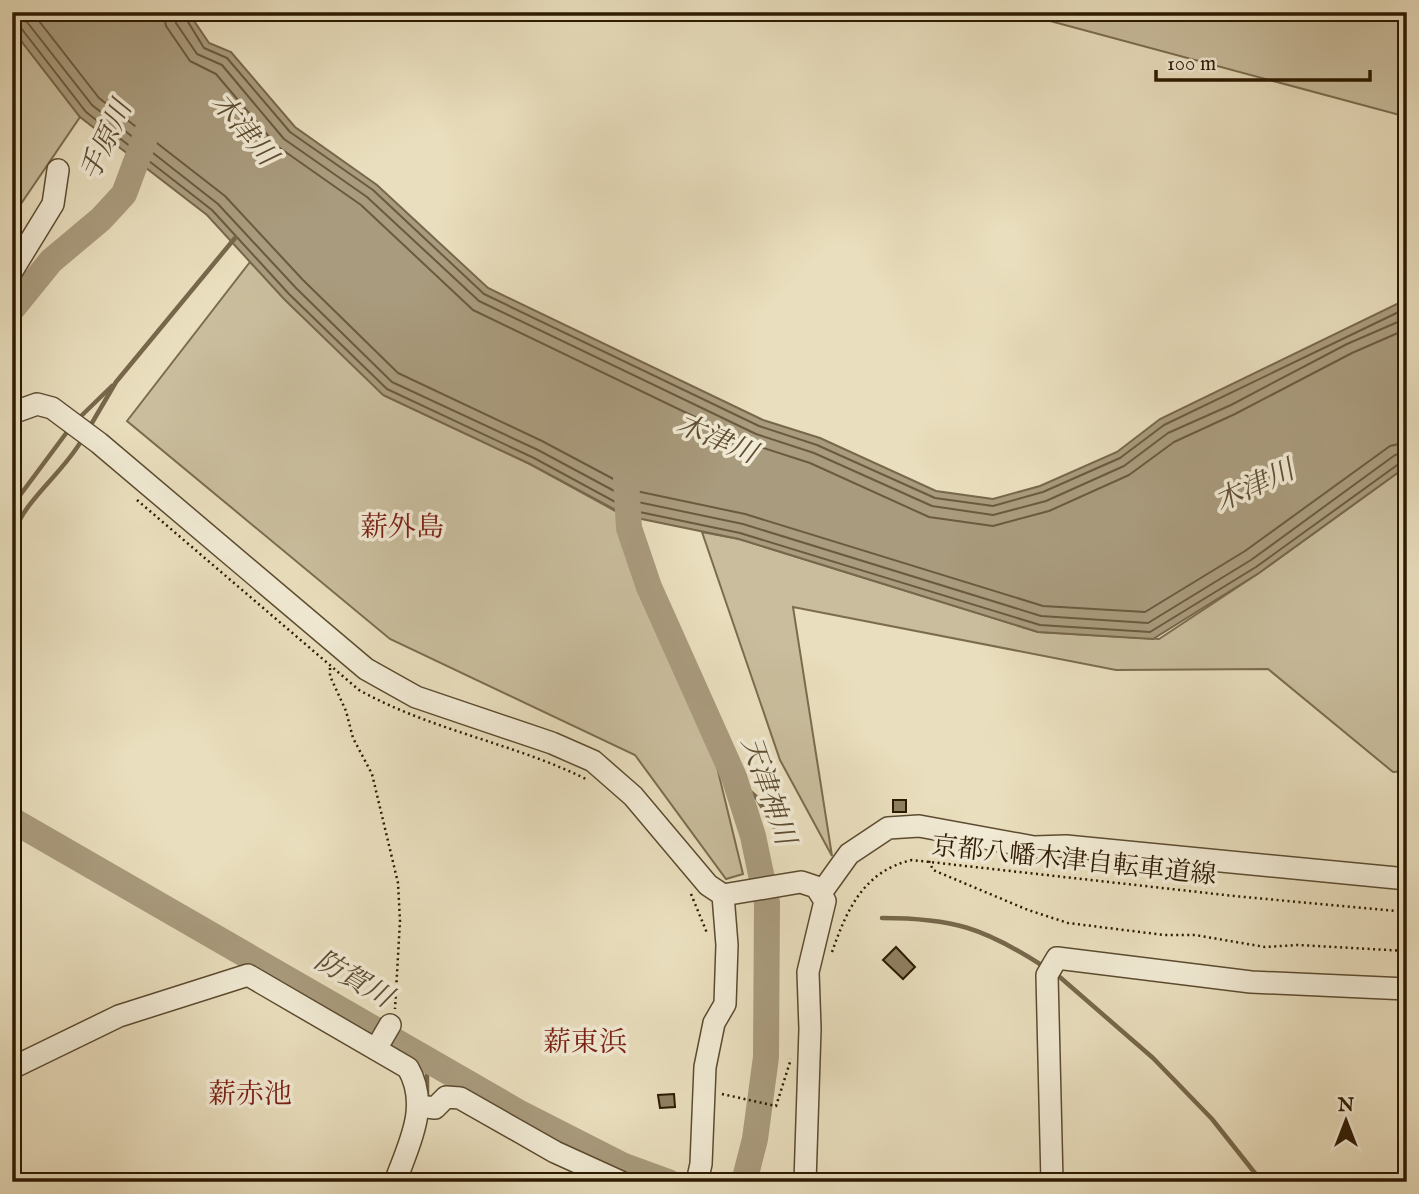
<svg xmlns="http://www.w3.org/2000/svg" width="1419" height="1194" font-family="'IM FELL English','Noto Serif JP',serif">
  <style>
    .green { fill: #c9bd9d; stroke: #7b6c4f; stroke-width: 2 }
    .water { fill: #a99b7d; stroke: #77674b; stroke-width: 2 }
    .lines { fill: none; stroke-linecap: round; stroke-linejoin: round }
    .shore { stroke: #6b5a3f; stroke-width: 2 }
    .stream { stroke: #77674b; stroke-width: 4.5 }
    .river { stroke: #a99b7d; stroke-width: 26 }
    .building { fill: #8f8063; stroke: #2d1a01; stroke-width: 2 }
    .minor-casing { stroke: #5c4b30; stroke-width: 24 }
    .path { stroke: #2d1a01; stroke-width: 2.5; stroke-dasharray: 2 3.5; stroke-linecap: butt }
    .minor { stroke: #f1ead4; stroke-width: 21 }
    .labels { text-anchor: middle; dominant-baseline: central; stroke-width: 7; stroke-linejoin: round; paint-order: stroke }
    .street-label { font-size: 26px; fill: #2d1a01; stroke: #f1ead4 }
    .water-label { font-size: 28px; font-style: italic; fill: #5f4e33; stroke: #f1ead4 }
    .neighbourhood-label { font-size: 28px; fill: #7a1f14; stroke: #f1ead4 }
  </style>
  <rect width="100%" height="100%" fill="#e9debd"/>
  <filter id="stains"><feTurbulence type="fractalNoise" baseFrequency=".00286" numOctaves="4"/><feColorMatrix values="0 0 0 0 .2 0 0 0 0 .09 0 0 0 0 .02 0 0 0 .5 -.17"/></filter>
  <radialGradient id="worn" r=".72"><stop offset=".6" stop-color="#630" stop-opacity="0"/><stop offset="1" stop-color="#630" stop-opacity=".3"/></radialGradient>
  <!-- green -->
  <g class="green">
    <path d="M917 12H1407V117L1039 18 921 16Z"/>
    <path d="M12 29 80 117 12 217Z"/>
    <path d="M250 262 385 396 530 464 628 518 649 587 717 767 743 874 726 879 635 755 390 639 127 421Z"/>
    <path d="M1407 466V771L1393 772 1268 669 1116 670 793 607 832 856 780 760 702 532 739 539 1038 632 1159 639 1259 573Z"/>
  </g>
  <!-- water -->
  <path class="water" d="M12 12H188L209 43 231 52 295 127 377 185 488 288 763 420 820 438 936 491 993 499 1040 486 1117 452 1160 419 1407 299V466L1259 573 1153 639 1038 632 739 539 627 516 530 464 383 395 284 299 207 215 80 117 12 29Z"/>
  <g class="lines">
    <!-- shore -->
    <g class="shore">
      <path d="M32 12 99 98 225 196 303 280 398 373 542 441 636 491 745 514 1043 606 1145 612 1245 551 1390 446 1407 442"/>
      <path d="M163 12 166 26 190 61 216 74 277 146 361 205 473 310 751 444 810 463 929 517 993 526 1049 511 1129 475 1174 442 1235 414 1352 353 1407 329"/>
      <path d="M173 12 176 23 197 54 222 65 284 139 367 197 479 301 756 434 814 453 932 506 993 515 1046 501 1124 466 1168 433 1231 405 1347 344 1407 318"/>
      <path d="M182 12 204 48 227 58 290 132 373 190 484 294 759 426 817 445 935 498 993 506 1043 492 1120 458 1164 425 1407 308"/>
      <path d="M12 16 27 22 92 105 218 204 296 288 392 382 538 450 633 501 743 524 1041 616 1148 623 1251 560 1395 455 1407 452"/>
      <path d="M12 25 21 28 86 112 212 210 289 294 387 389 534 458 630 510 740 533 1040 625 1150 632 1256 567 1400 463 1407 461"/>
    </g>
    <!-- stream -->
    <g class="stream">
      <path d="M78 419 112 386"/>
      <path d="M89 428 116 382 235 238"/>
      <path d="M12 506 70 428"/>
      <path d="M12 536C27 496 63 474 83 438"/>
      <path d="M734 777 757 798 782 840"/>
      <path d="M882 918C953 918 984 928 1043 966"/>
      <path d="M1054 972 1153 1058 1212 1119 1262 1182"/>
      <path d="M427 1098V1059"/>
    </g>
    <!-- river -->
    <g class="river">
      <path d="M12 309 51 261 101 219 124 194 149 127"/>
      <path d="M626 480 629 528 649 587 734 777 753 836 767 903 766 1057 755 1139 744 1182"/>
      <path d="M12 820 518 1112 624 1166 668 1182"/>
    </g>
  </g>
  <!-- building -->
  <g class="building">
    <rect x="893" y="800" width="13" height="12"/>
    <path d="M896 947 915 967 903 979 883 960Z"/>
    <path d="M674 1094 675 1107 660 1108 658 1095Z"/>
  </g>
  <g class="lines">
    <!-- minor casing -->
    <g class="minor-casing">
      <g id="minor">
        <path d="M12 271 53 204 58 170"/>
        <path d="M12 413 37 404 52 408 99 443 366 669 416 697 552 743 593 761 633 796 708 885 723 895 727 945 725 1004 714 1023 705 1067 701 1164 697 1182"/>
        <path d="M821 893 849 854 888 828 919 826 1034 847 1066 846 1407 879"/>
        <path d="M723 895 801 882 816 887 825 901 808 972 810 1029 805 1182"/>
        <path d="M376 1049 390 1025"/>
        <path d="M12 1068 119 1016 248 975 408 1068C430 1106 409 1144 395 1182"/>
        <path d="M418 1106 435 1108 446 1097 460 1098 555 1152 621 1182"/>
        <path d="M1052 1182 1047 975 1057 958 1251 982 1407 989"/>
      </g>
    </g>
    <!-- path -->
    <g class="path">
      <path d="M137 500 359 690C433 731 513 743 586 779"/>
      <path d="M330 668V676L346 711 353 738 372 774 398 883 400 921 395 1009"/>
      <path d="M929 861 933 870 1028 910 1068 923 1164 935H1195L1265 947 1298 945 1407 951"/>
      <path d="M691 894 707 933"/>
      <path d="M832 952C847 909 864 871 912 860L1234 896 1407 912"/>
      <path d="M722 1094 776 1106 791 1059"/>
    </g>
    <!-- minor -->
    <use href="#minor" class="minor"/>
  </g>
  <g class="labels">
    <!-- street labels -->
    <g class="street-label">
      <text transform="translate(1074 861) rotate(6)">京都八幡木津自転車道線</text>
    </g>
    <!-- water labels -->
    <g class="water-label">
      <text transform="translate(243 130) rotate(50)">木津川</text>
      <text transform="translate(107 141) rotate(-65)">手原川</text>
      <text transform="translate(716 440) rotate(23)">木津川</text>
      <text transform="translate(1255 487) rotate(-25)">木津川</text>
      <text transform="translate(767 791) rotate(71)">天津神川</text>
      <text transform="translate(353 980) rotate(30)">防賀川</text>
    </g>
    <!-- neighbourhood labels -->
    <g class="neighbourhood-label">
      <text x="402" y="528">薪外島</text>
      <text x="585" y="1043">薪東浜</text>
      <text x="250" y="1095">薪赤池</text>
    </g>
  </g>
  <!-- margin -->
  <rect width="1419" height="1194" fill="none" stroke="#e9debd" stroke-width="42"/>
  <rect x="14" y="14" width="1391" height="1166" fill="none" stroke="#2d1a01" stroke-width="3.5"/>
  <rect x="21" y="21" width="1377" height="1152" fill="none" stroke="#2d1a01" stroke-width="2"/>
  <!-- north arrow -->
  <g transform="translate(1346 1121)" stroke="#f1ead4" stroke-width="5" paint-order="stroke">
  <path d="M0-5L12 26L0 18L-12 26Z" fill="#2d1a01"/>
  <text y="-10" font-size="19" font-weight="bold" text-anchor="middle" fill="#2d1a01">N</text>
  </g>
  <!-- scale -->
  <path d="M1156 70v10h214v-10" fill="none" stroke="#2d1a01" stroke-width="3.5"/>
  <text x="1167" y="70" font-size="21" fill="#2d1a01" stroke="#f1ead4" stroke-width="5" paint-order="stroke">100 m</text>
  <rect width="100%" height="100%" filter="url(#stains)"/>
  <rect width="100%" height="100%" fill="url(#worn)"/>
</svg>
